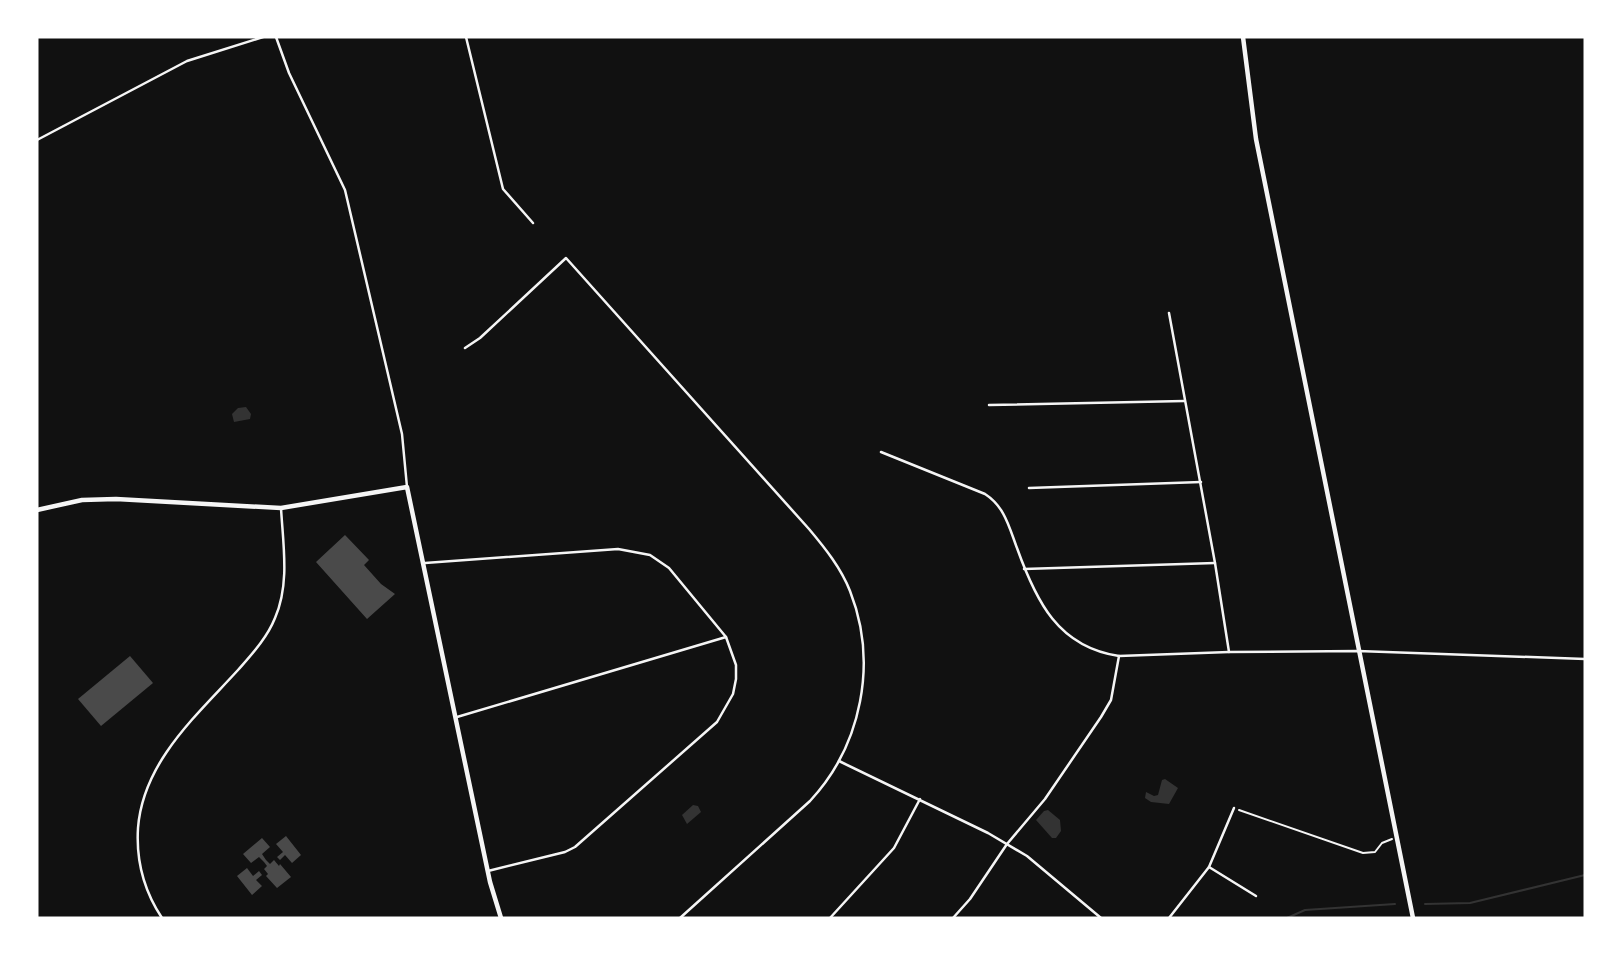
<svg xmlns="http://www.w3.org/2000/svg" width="1622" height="955" font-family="'Roboto Condensed',sans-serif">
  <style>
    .water { fill: #333 }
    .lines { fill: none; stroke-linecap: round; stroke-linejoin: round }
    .stream { stroke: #333; stroke-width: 2 }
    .building { fill: #4a4a4a }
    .path { stroke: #f5f5f5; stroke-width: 2 }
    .minor { stroke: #f5f5f5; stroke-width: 2.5 }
    .secondary { stroke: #f5f5f5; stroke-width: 4.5 }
  </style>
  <rect width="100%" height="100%" fill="#111"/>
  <!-- water -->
  <g class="water">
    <path d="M246 407 251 414 250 419 234 422 232 414 238 408Z"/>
    <path d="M1165 779 1178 788 1169 804 1151 802 1145 798 1146 792 1154 796 1158 795 1162 780Z"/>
    <path d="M693 805 698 806 701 812 687 824 682 815Z"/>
    <path d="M1048 810 1060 820 1061 831 1056 838H1052L1036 820 1044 811Z"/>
  </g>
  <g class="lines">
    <!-- stream -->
    <g class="stream">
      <path d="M1425 904 1470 903 1585 875"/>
      <path d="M1287 918 1305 910 1395 904"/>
    </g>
  </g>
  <!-- building -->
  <g class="building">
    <path d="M345 535 369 560 364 565 381 584 395 594 367 619 316 562Z"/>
    <path d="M130 656 153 683 101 726 78 699Z"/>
    <path d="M286 836 301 855 292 863 285 855 280 860 277 857 283 852 276 844Z"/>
    <path d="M262 838 270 847 262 854 266 860 270 864 274 860 279 866 280 864 291 877 277 888 266 876 268 874 264 869 267 866 264 862 259 857 251 863 243 854Z"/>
    <path d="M247 868 253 876 259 871 262 875 256 880 262 886 252 895 237 876Z"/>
  </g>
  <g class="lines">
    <!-- path -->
    <path class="path" d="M1239 810 1363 853 1375 852 1382 843 1392 839"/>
    <!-- minor -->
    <g class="minor">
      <path d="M276 37 289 73 345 190 402 434 407 487"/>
      <path d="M466 37 503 189 533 223"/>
      <path d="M37 140 187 61 263 37"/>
      <path d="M1169 313 1215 563 1229 652"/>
      <path d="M465 348 480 338 566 258 809 529C825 548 841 568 850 591 878 662 862 745 810 801L680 918"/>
      <path d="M989 405 1184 401"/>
      <path d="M881 452 985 494C1005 507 1009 527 1017 548 1036 601 1058 647 1119 656L1229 652 1358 651 1585 659"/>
      <path d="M1029 488 1201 482"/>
      <path d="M425 563 618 549 650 555 669 568 726 637 736 665V679L733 694 717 722 575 847 565 852 488 871"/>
      <path d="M1024 569 1215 563"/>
      <path d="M457 717 726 637"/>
      <path d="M839 761 988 833 1027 856 1101 918"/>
      <path d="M1209 867 1256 896"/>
      <path d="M162 918C144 891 136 860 138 828 143 762 196 716 238 670 252 654 267 638 275 618 290 584 283 544 281 508"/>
      <path d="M830 918 894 848 920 799"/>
      <path d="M953 918 970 899 1007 844 1045 799 1101 717 1111 700 1119 656"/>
      <path d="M1169 918 1209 867 1234 808"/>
    </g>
    <!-- secondary -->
    <g class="secondary">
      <path d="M1243 37 1256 139 1413 918"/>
      <path d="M37 510 82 500 116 499 281 508 407 487 490 882 501 918"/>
    </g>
  </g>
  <!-- border -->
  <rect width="1622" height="955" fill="none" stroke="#ffffff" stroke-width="77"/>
</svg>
